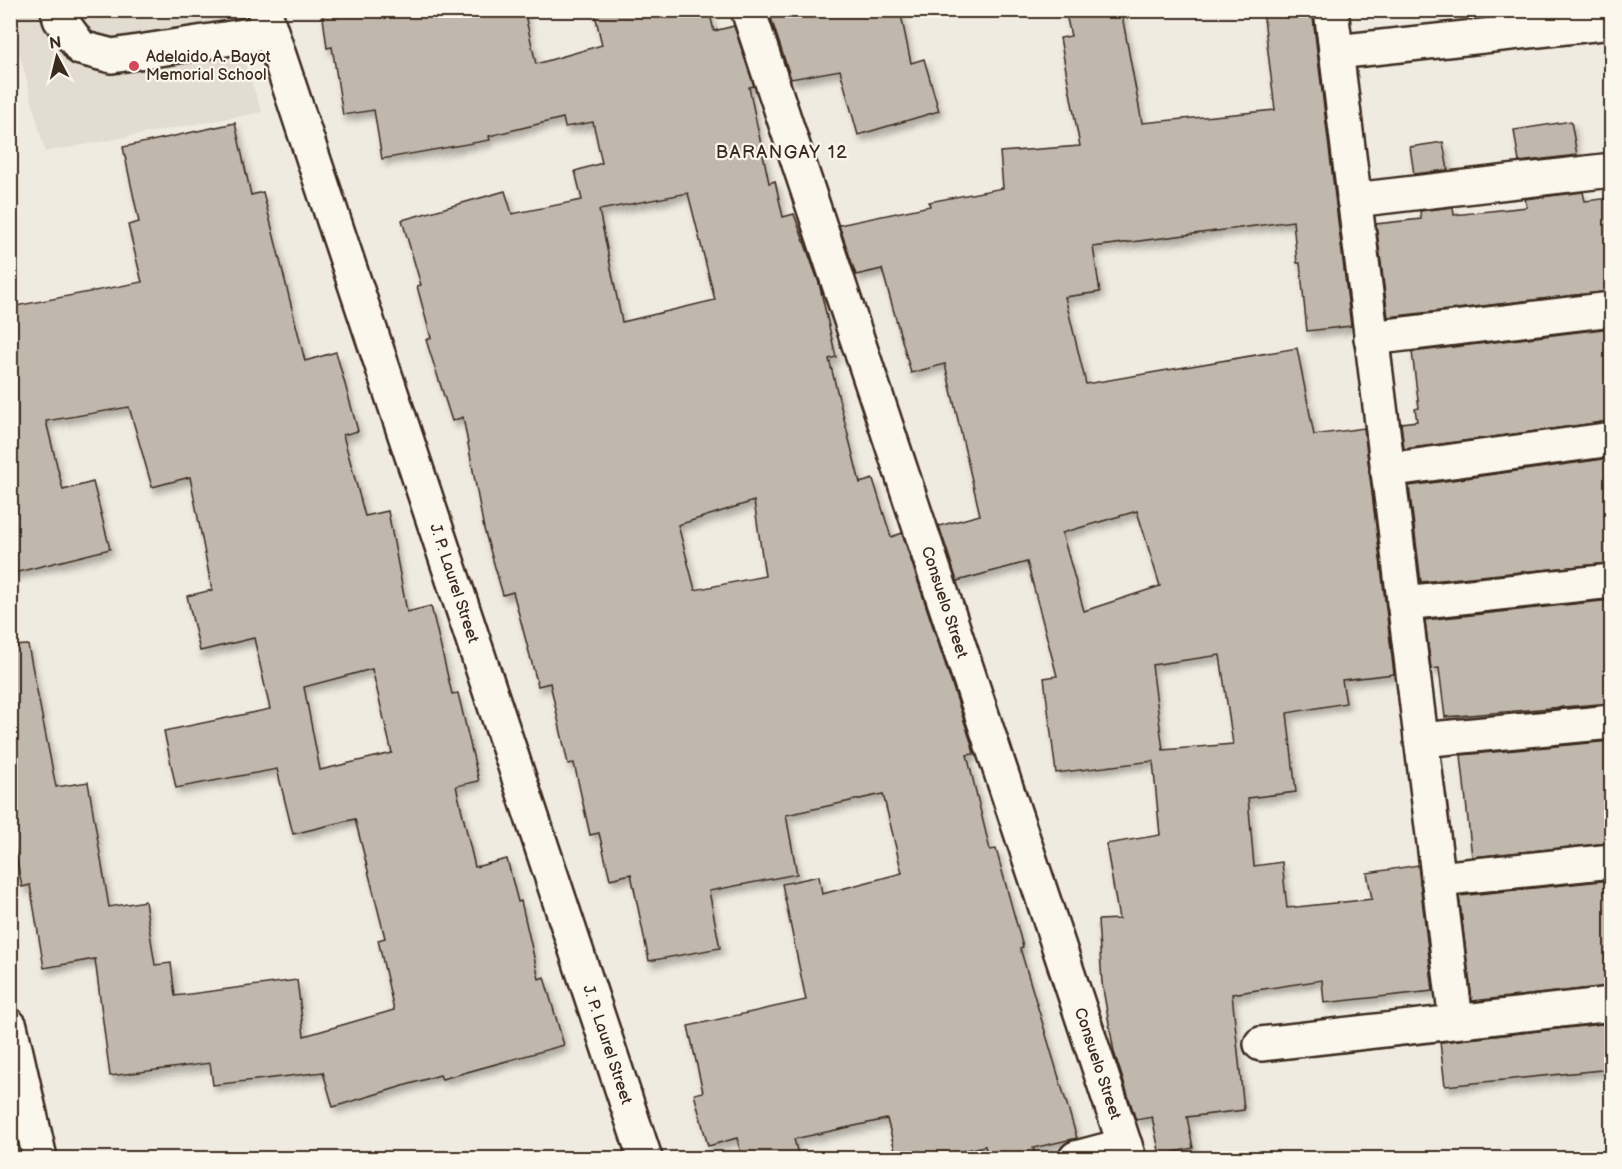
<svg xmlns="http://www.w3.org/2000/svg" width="1622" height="1169" font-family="'Balsamiq Sans',sans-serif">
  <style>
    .built { fill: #e2dcd1 }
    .building { fill: #c0b8ad; stroke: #3b2a1e; stroke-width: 1.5; fill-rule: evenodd; filter: url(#shadow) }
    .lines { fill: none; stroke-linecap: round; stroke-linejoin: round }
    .minor-casing { stroke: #3b2a1e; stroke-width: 38 }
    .major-casing { stroke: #3b2a1e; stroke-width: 38 }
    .minor { stroke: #fbf7ec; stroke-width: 33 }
    .major { stroke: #fbf7ec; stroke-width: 33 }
    .poi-dot { fill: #d1495b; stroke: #fbf7ec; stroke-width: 2 }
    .labels { text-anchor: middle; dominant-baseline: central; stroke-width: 4.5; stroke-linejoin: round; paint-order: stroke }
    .poi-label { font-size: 16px; fill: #3b2a1e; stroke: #fbf7ec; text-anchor: start }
    .street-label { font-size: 16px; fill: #3b2a1e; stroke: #fbf7ec }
    .neighbourhood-label { font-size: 18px; letter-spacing: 1.5px; fill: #3b2a1e; stroke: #fbf7ec }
  </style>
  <defs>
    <filter id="shadow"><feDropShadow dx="3.5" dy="6" stdDeviation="3" flood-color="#0004"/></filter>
  </defs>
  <rect width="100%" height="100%" fill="#f0ebe0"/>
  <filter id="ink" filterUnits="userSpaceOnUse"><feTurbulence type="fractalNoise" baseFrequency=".0167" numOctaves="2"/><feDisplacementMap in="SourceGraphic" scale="12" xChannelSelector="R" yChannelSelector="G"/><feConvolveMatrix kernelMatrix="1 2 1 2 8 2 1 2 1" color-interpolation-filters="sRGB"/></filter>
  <g filter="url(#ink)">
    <!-- built -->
    <path class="built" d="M10 11H226L262 112 45 152 11 20Z"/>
    <!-- building -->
    <g class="building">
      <path d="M322 10H463L464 19 503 10H524L536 64 602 45 594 10H709L714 31 734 26 754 86 749 87 769 183 775 181 783 217 794 214 819 283 836 357 829 359 860 483 873 479 891 537 902 533 971 742 974 754 967 755 990 850 996 849 1023 947 1020 948 1077 1138 1033 1148 1034 1152 1006 1158H988L985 1146 930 1158H897L887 1119 794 1139 799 1158H742L737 1138 708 1146 694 1094 703 1092 688 1026 806 1000 782 884 819 876 822 894 902 873 883 794 786 815 797 874 709 891 720 948 649 961 631 874 610 879 599 833 590 835 574 763 568 764 550 683 538 686 513 592 503 595 484 529 463 417 452 421 426 340 431 338 417 286 421 285 402 220 505 191 512 214 582 200 575 171 602 163 593 122 565 127 563 118 489 136 490 140 382 159 374 110 343 115 332 47 327 48ZM688 193 715 300 622 322 599 210ZM754 501 765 576 695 590 678 525Z"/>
      <path d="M783 10H900L911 63 924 59 939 111 858 135 840 70 791 79 771 18 784 15Z"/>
      <path d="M1065 10H1121L1142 123 1275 110 1263 10H1312L1351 326 1307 331 1300 263H1297L1293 221 1093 247 1100 292 1065 297 1086 384 1297 348 1314 435 1364 428 1394 674 1342 680 1346 703 1287 713 1296 792 1248 798 1254 866 1282 862 1287 908 1372 899 1367 873 1418 865 1433 991 1324 1003 1322 980 1232 994 1244 1110 1187 1117 1193 1148 1160 1155 1152 1117 1136 1120 1114 1052 1102 983 1098 920 1119 919 1106 844 1160 835 1153 761 1056 773 1044 678 1057 676 1027 562 957 581 939 526 980 515 945 364 911 373 882 269 856 275 839 225 930 206 929 202 1003 188 1000 152 1080 146 1060 38 1071 36ZM1137 511 1160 586 1084 611 1062 533ZM1220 655 1233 744 1163 750 1152 665Z"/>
      <path d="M1571 121 1577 155 1519 162 1514 130Z"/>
      <path d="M235 123 251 195 263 192 305 361 336 352 358 431 343 435 365 516 388 511 407 612 431 606 452 694 458 693 479 781 456 786 475 867 507 859 518 902 521 901 539 979 544 977 564 1045 442 1079 440 1075 333 1107 323 1072 213 1085 210 1063 110 1076 95 959 44 968 30 885 22 887 10 825V646L28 645 56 787 88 782 109 907 145 901 155 965 171 963 175 996 297 980 304 1036 394 1010 378 940 385 938 355 819 293 834 277 769 176 788 164 731 270 709 254 638 200 651 187 596 212 590 190 477 152 487 129 407 46 421 63 490 93 482 110 549 10 574V307L142 282 128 225 139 222 123 147ZM372 669 392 753 320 770 304 687Z"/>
      <path d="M1443 142 1448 170 1414 174 1410 147Z"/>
      <path d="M1583 192 1585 201 1611 198V291L1388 317 1376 224 1421 219 1420 211 1453 207 1454 215 1527 207 1525 199Z"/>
      <path d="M1611 328V421L1404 449 1401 423 1417 421 1415 409 1419 408 1412 352Z"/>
      <path d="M1611 458V563L1421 582 1409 486Z"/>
      <path d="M1611 600V703L1445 717 1439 668 1431 669 1425 620Z"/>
      <path d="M1611 741V843L1472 857 1461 755Z"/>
      <path d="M1611 880V986L1472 1001 1459 896Z"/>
      <path d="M1611 1023V1069L1445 1086 1440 1042Z"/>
    </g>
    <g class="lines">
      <!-- minor casing -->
      <g class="minor-casing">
        <g id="minor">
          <path d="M58 10 60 19 81 48 112 56 271 32"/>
          <path id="s1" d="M748 10 1129 1158"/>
          <path d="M1331 10 1456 1021"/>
          <path d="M1336 52 1612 22"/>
          <path d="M1354 200 1612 170"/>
          <path d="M1371 338 1612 309"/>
          <path d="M1387 470 1612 439"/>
          <path d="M1404 603 1612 581"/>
          <path d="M1421 740 1612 722"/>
          <path d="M1438 879 1612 861"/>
          <path d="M10 1026 40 1158"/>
          <path d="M1261 1044 1612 1004"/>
          <path d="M1076 1158 1125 1145"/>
        </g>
      </g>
      <!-- major casing -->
      <g class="major-casing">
        <g id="major">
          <path id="s2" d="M264 10 645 1158"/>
        </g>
      </g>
      <!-- minor -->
      <use href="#minor" class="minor"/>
      <!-- major -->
      <use href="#major" class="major"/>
    </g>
  </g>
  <!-- markers -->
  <circle class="poi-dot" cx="134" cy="66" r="6"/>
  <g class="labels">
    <!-- poi labels -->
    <g class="poi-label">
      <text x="146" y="57">Adelaido A. Bayot<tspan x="146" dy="18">Memorial School</tspan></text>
    </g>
    <!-- street labels -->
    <g class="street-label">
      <text stroke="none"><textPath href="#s2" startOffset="604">J. P. Laurel Street</textPath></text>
      <text stroke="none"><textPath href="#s1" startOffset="624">Consuelo Street</textPath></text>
      <text stroke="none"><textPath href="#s2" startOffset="1090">J. P. Laurel Street</textPath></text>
      <text stroke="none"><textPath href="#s1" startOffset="1110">Consuelo Street</textPath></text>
    </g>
    <!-- neighbourhood labels -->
    <g class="neighbourhood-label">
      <text x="782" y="152">BARANGAY 12</text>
    </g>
  </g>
  <!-- margin -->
  <rect width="1622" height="1169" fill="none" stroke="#fbf7ec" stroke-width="36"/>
  <rect x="18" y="18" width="1586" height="1133" fill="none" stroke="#3b2a1e" stroke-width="2" filter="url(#ink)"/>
  <!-- north arrow -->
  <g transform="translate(57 57) rotate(353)" stroke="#fbf7ec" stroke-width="4.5" paint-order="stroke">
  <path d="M0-4.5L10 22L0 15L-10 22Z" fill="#3b2a1e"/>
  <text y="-9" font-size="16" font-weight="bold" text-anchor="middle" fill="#3b2a1e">N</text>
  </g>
</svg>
